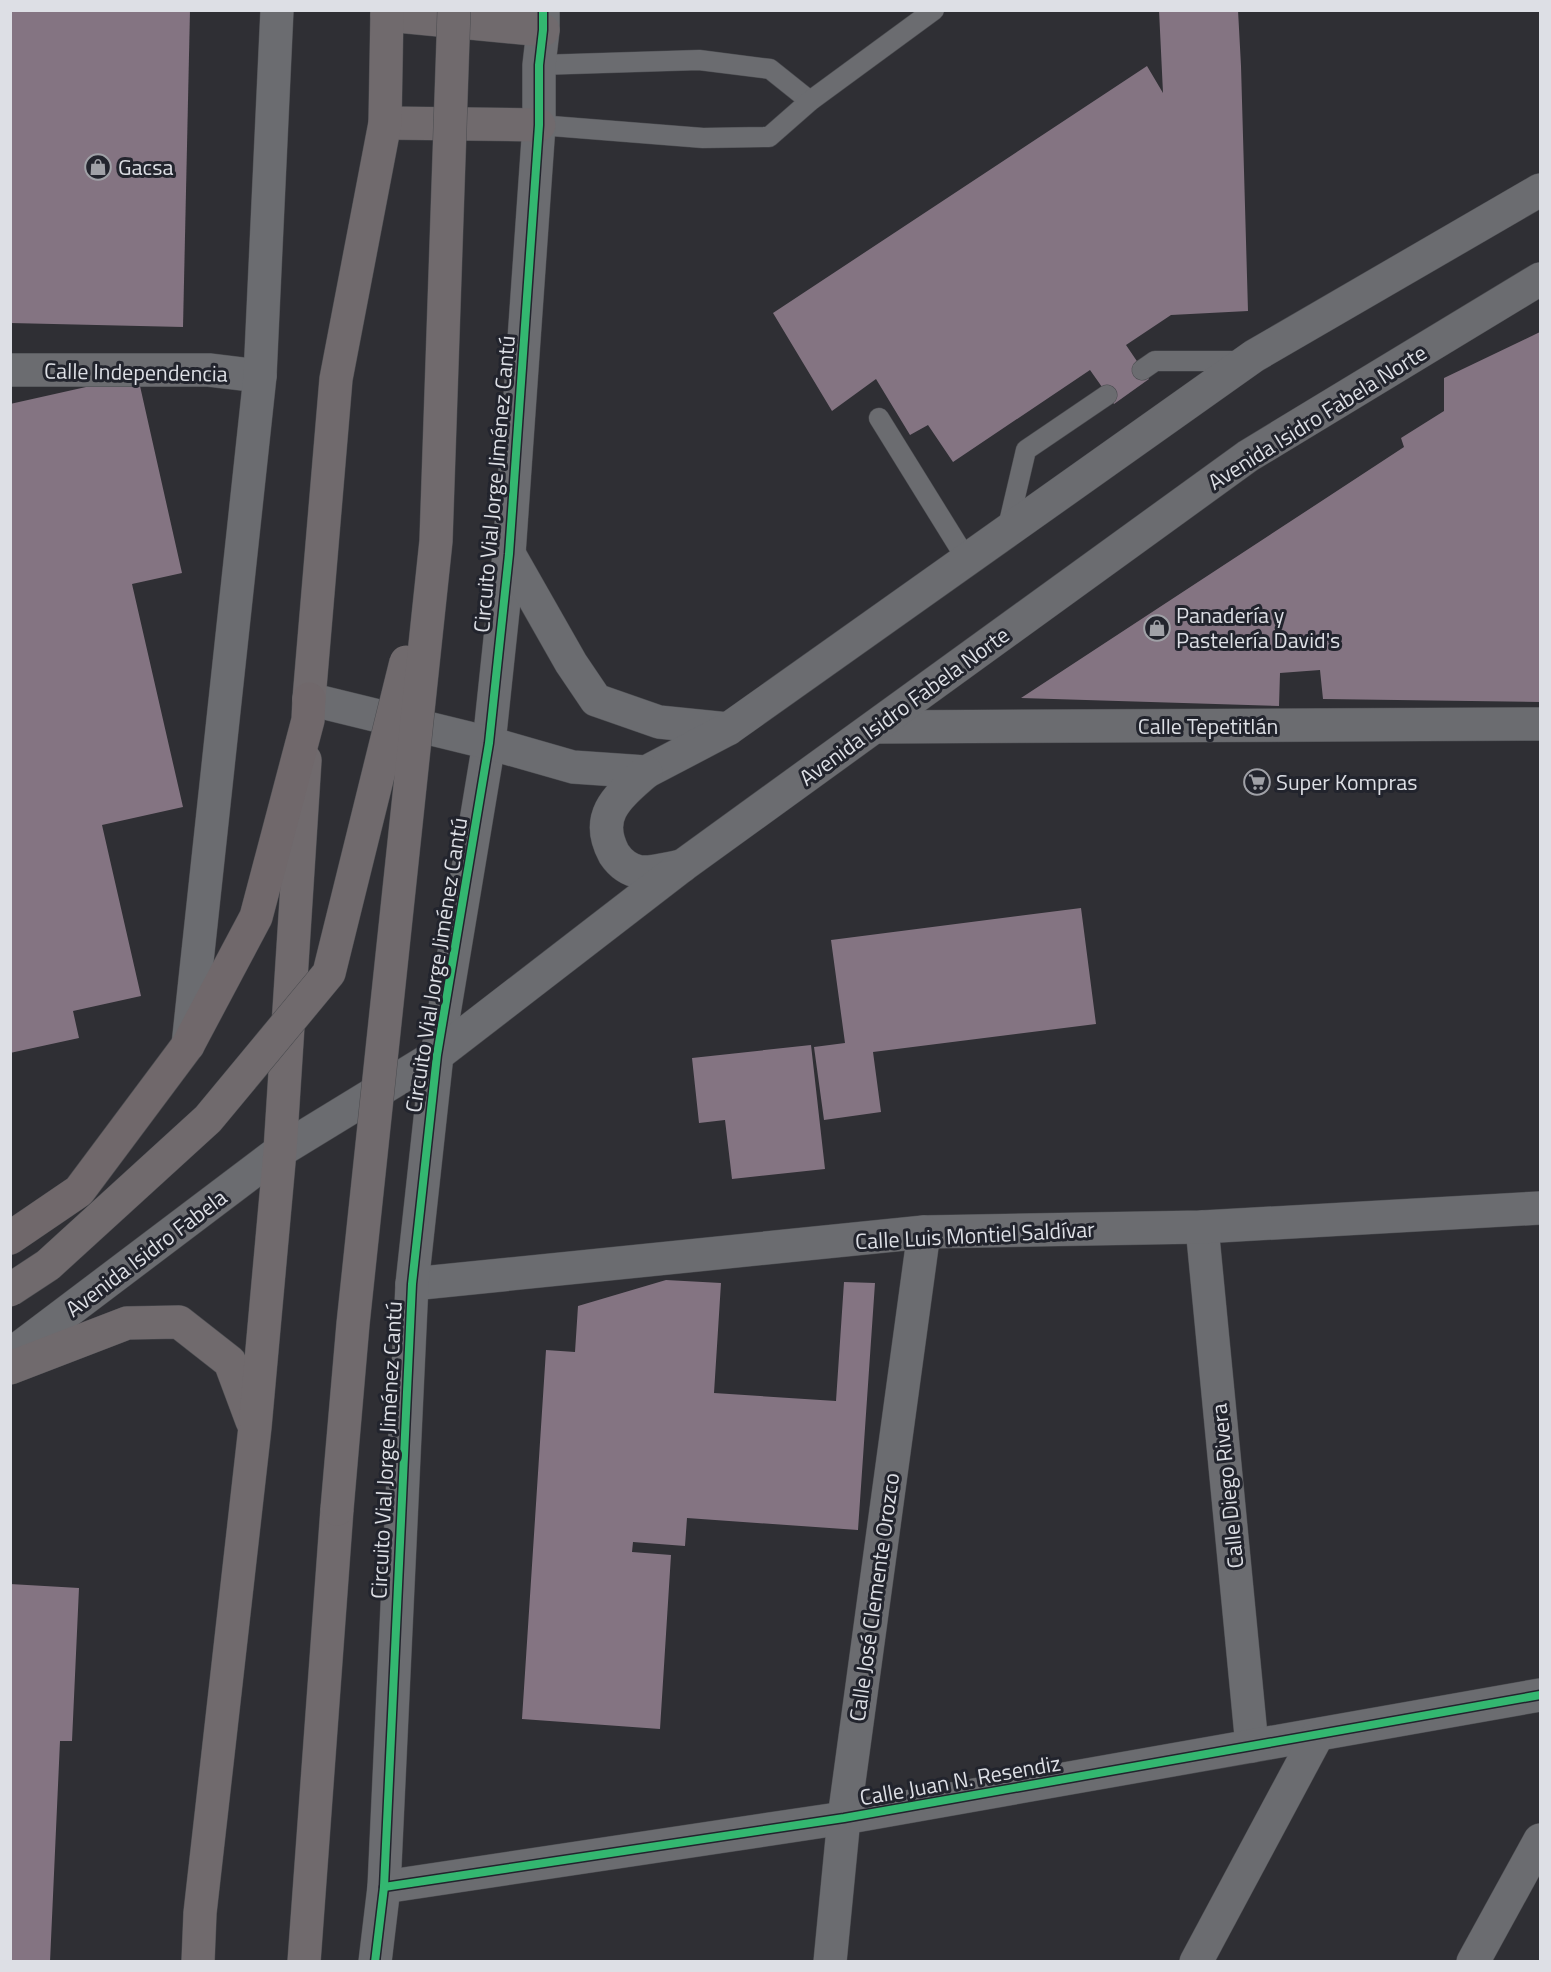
<svg xmlns="http://www.w3.org/2000/svg" width="1551" height="1972" font-family="'Titillium Web',sans-serif">
  <style>
    .building { fill: #847482 }
    .lines { fill: none; stroke-linecap: round; stroke-linejoin: round }
    .service-casing { stroke: #4b4c50; stroke-width: 21 }
    .minor-casing { stroke: #4b4c50; stroke-width: 34 }
    .tertiary-casing { stroke: #4b4c50; stroke-width: 34 }
    .secondary-casing { stroke: #4b4c50; stroke-width: 34 }
    .primary-casing { stroke: #4b4c50; stroke-width: 34 }
    .trunk-casing { stroke: #4b4c50; stroke-width: 34 }
    .service { stroke: #6b6c70; stroke-width: 20 }
    .minor { stroke: #6b6c70; stroke-width: 33 }
    .tertiary { stroke: #6b6c70; stroke-width: 33 }
    .secondary { stroke: #6b6c70; stroke-width: 33 }
    .primary { stroke: #706a6d; stroke-width: 33 }
    .trunk { stroke: #70686b; stroke-width: 33 }
    .primary-bridge-casing { stroke: #4b4c50; stroke-width: 34; stroke-linecap: butt }
    .primary-bridge { stroke: #706a6d; stroke-width: 33 }
    .cycleway-casing { stroke: #22242d; stroke-width: 11 }
    .cycleway { stroke: #33b770; stroke-width: 8 }
    .labels { text-anchor: middle; dominant-baseline: central; stroke-width: 6; stroke-linejoin: round; paint-order: stroke }
    .poi-label { font-size: 22px; fill: #dddfe5; stroke: #22242d; text-anchor: start }
    .street-label { font-size: 22px; fill: #dddfe5; stroke: #22242d }
  </style>
  <rect width="100%" height="100%" fill="#2f2f34"/>
  <!-- building -->
  <g class="building">
    <path d="M10 10H190L183 327 10 323Z"/>
    <path d="M1159 10H1238L1241 66 1248 311 1171 315 1126 345 1149 379 1114 404 1090 370 953 462 928 425 910 435 876 379 832 411 773 313 1147 66 1163 93Z"/>
    <path d="M1540 332V702L1323 699 1320 670 1280 673 1279 706 1021 698 1404 447 1401 438 1444 411V378Z"/>
    <path d="M140 386 182 573 132 584 183 807 102 825 141 996 73 1011 79 1038 10 1053V404L86 387Z"/>
    <path d="M1081 908 1096 1024 873 1052 881 1112 824 1120 814 1047 845 1043 831 940Z"/>
    <path d="M811 1045 825 1169 732 1179 725 1120 699 1123 692 1058Z"/>
    <path d="M666 1280 721 1283 714 1393 836 1401 844 1282 875 1283 858 1530 687 1518 685 1546 633 1542 632 1552 671 1555 660 1729 522 1719 546 1350 575 1352 578 1306Z"/>
    <path d="M10 1584 79 1588 72 1741H60L50 1962H10Z"/>
  </g>
  <g class="lines">
    <!-- service casing -->
    <g class="service-casing">
      <g id="service">
        <path d="M539 65 699 60 770 69 810 101"/>
        <path d="M539 125 703 138 769 137 810 101 934 10"/>
        <path d="M1142 370 1155 361H1245"/>
        <path d="M879 418 967 560"/>
        <path d="M1007 531 1026 450 1107 395"/>
      </g>
    </g>
    <!-- minor casing -->
    <g class="minor-casing">
      <g id="minor">
        <path d="M10 370H209L260 376"/>
        <path d="M875 727 1540 724"/>
        <path d="M1202 1227 1252 1746"/>
        <path d="M412 1284 924 1232 1202 1227 1540 1208"/>
        <path d="M384 1887 844 1818 1540 1695"/>
        <path d="M830 1962 844 1818 924 1232"/>
        <path d="M1196 1962 1317 1736"/>
        <path d="M1473 1962 1540 1840"/>
      </g>
    </g>
    <!-- tertiary casing -->
    <g class="tertiary-casing">
      <g id="tertiary">
        <path d="M188 1045 260 376 277 10"/>
        <path d="M375 1962 384 1887 412 1284 437 1055 489 743 509 554 539 125V65L543 30V10"/>
      </g>
    </g>
    <!-- secondary casing -->
    <g class="secondary-casing">
      <g id="secondary">
        <path d="M509 554 571 663 596 700 659 722 728 729"/>
        <path d="M309 699 489 743 573 767 646 772 728 729 1254 356 1540 190"/>
        <path d="M646 772C619 796 593 815 614 854 620 863 629 870 640 872 653 873 670 868 682 866"/>
        <path d="M10 1355 280 1151 437 1055 682 866 1248 456 1540 279"/>
      </g>
    </g>
    <!-- primary casing -->
    <g class="primary-casing">
      <g id="primary">
        <path d="M387 15 543 30"/>
        <path d="M385 123 539 125"/>
        <path d="M309 699 336 379 385 123 387 10"/>
        <path d="M10 1368 127 1323 179 1322 230 1362 252 1421"/>
        <path d="M198 1962 200 1913 255 1427 280 1151 305 760"/>
        <path d="M304 1962 337 1509"/>
      </g>
    </g>
    <!-- trunk casing -->
    <g class="trunk-casing">
      <path id="trunk" d="M10 1238 79 1191 188 1045 256 917 308 720 309 699"/>
    </g>
    <!-- service -->
    <use href="#service" class="service"/>
    <!-- minor -->
    <use href="#minor" class="minor"/>
    <!-- tertiary -->
    <use href="#tertiary" class="tertiary"/>
    <!-- secondary -->
    <use href="#secondary" class="secondary"/>
    <!-- primary -->
    <use href="#primary" class="primary"/>
    <!-- trunk -->
    <use href="#trunk" class="trunk"/>
    <!-- primary-bridge casing -->
    <g class="primary-bridge-casing">
      <g id="primary-bridge">
        <path d="M10 1290 48 1265 208 1119 329 973 406 662"/>
        <path d="M337 1509 353 1324 436 541 454 10"/>
      </g>
    </g>
    <!-- primary-bridge -->
    <use href="#primary-bridge" class="primary-bridge"/>
    <!-- cycleway casing -->
    <g class="cycleway-casing">
      <g id="cycleway">
        <path d="M384 1887 844 1818 1540 1695"/>
        <path d="M375 1962 384 1887 412 1284 437 1055 489 743 509 554 539 125V65L543 30V10"/>
      </g>
    </g>
    <!-- cycleway -->
    <use href="#cycleway" class="cycleway"/>
  </g>
  <!-- icons -->
  <defs>
    <g id="shop-ring" transform="scale(1.35)"><circle r="9.5" fill="#22242d" stroke="#a0a1a7" stroke-width="1.5"/><path d="M-5-2.5h2.3a2.7 3.5 0 0 1 5.4 0H5L5.5 6h-11ZM-1.5-2.5h3a1.5 2.3 0 0 0-3 0Z" fill="#a0a1a7"/></g>
    <g id="supermarket-ring" transform="scale(1.35)"><circle r="9.5" fill="#22242d" stroke="#a0a1a7" stroke-width="1.5"/><path d="M-6-5.5h2.5l.6 2H6L4.5 2H-2.5L-4.4-4H-6ZM-1.5 3.2a1.3 1.3 0 1 0 .1 0ZM3 3.2a1.3 1.3 0 1 0 .1 0Z" fill="#a0a1a7"/></g>
  </defs>
  <g fill-rule="evenodd">
    <use href="#shop-ring" x="98" y="167"/>
    <use href="#shop-ring" x="1157" y="628"/>
    <use href="#supermarket-ring" x="1257" y="782"/>
  </g>
  <g class="labels">
    <!-- poi labels -->
    <g class="poi-label">
      <text x="118" y="167">Gacsa</text>
      <text x="1176" y="615">Panadería y<tspan x="1176" dy="25">Pastelería David's</tspan></text>
      <text x="1276" y="782">Super Kompras</text>
    </g>
    <!-- street labels -->
    <g class="street-label">
      <text transform="translate(136 372) rotate(1)">Calle Independencia</text>
      <text transform="translate(1317 417) rotate(-32)">Avenida Isidro Fabela Norte</text>
      <text transform="translate(494 484) rotate(-85)">Circuito Vial Jorge Jiménez Cantú</text>
      <text transform="translate(904 706) rotate(-36)">Avenida Isidro Fabela Norte</text>
      <text x="1208" y="726">Calle Tepetitlán</text>
      <text transform="translate(436 965) rotate(-81)">Circuito Vial Jorge Jiménez Cantú</text>
      <text transform="translate(975 1235) rotate(-3)">Calle Luis Montiel Saldívar</text>
      <text transform="translate(146 1253) rotate(-37)">Avenida Isidro Fabela</text>
      <text transform="translate(386 1450) rotate(-87)">Circuito Vial Jorge Jiménez Cantú</text>
      <text transform="translate(1227 1486) rotate(-96)">Calle Diego Rivera</text>
      <text transform="translate(874 1597) rotate(-82)">Calle José Clemente Orozco</text>
      <text transform="translate(960 1780) rotate(-10)">Calle Juan N. Resendiz</text>
    </g>
  </g>
  <!-- border -->
  <rect width="1551" height="1972" fill="none" stroke="#dddfe5" stroke-width="24"/>
</svg>
